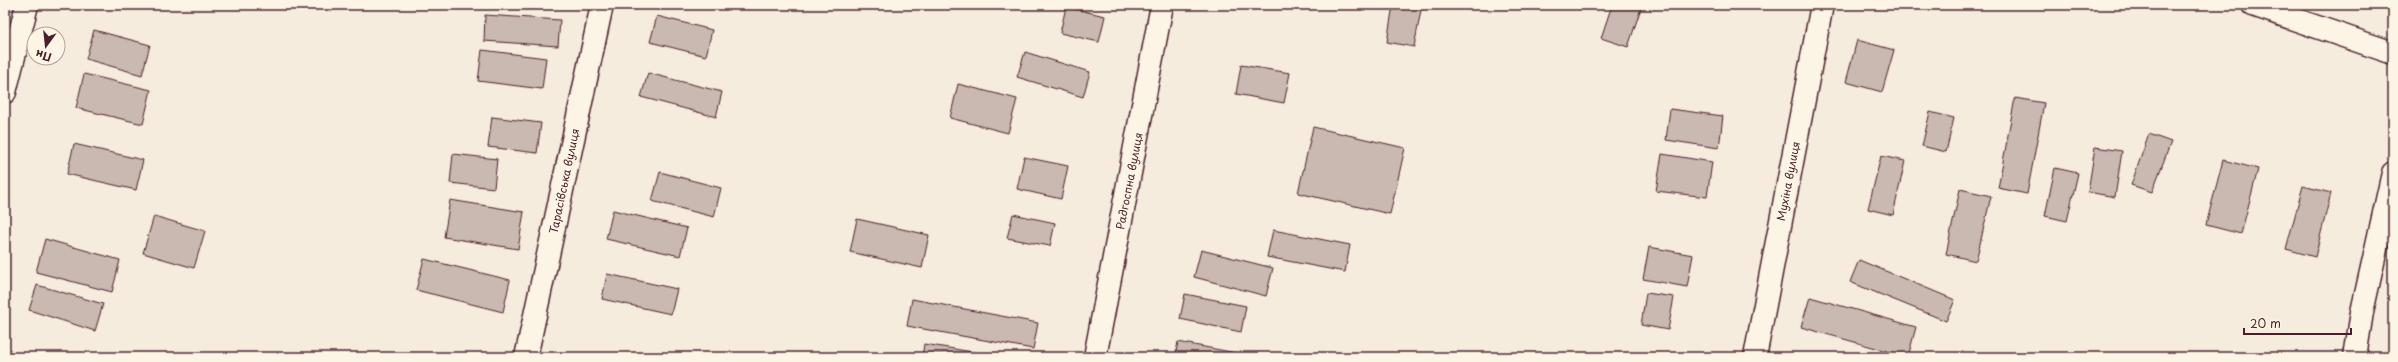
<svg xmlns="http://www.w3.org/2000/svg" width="2398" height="362" font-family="'Playpen Sans',sans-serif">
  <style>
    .building { fill: #cab9b1; stroke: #4a1f2b }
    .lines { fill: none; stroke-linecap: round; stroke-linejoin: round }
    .minor-casing { stroke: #4a1f2b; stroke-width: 25 }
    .minor { stroke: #fcf5e5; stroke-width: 22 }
    .labels { text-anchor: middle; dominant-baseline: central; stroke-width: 3; stroke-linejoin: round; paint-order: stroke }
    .street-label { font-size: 11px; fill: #4a1f2b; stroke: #fcf5e5 }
  </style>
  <rect width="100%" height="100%" fill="#f5ecde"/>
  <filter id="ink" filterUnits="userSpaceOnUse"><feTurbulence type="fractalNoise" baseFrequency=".025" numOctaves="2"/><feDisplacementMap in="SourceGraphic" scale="8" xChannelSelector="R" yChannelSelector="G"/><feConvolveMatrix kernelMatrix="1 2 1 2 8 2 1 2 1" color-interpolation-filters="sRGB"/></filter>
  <g filter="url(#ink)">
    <!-- building -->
    <g class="building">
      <path d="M1393 5H1422L1414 47 1387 42Z"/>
      <path d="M1612 5H1642L1628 47 1601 38Z"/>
      <path d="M1066 7 1105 16 1099 42 1060 33Z"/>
      <path d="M485 15 560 20 558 46 484 41Z"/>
      <path d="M657 16 712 30 706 56 650 42Z"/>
      <path d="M94 30 150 45 142 75 86 59Z"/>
      <path d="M1857 40 1894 50 1882 92 1846 82Z"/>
      <path d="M482 50 546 58 542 89 478 81Z"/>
      <path d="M1025 52 1090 72 1083 97 1017 77Z"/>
      <path d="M1241 65 1290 73 1284 103 1236 94Z"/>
      <path d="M648 73 722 92 716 117 641 97Z"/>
      <path d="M84 74 151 90 143 124 76 108Z"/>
      <path d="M958 84 1017 99 1008 133 950 118Z"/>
      <path d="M2015 98 2044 103 2027 194 1998 188Z"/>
      <path d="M1670 109 1723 116 1719 148 1666 140Z"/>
      <path d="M1930 112 1954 118 1946 152 1922 146Z"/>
      <path d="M492 117 541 123 537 153 488 147Z"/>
      <path d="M1313 127 1405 148 1390 214 1298 193Z"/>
      <path d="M2149 134 2171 142 2152 192 2131 185Z"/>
      <path d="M74 144 143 160 136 190 67 174Z"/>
      <path d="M2095 147 2122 151 2115 197 2088 192Z"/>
      <path d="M453 154 497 159 494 188 450 183Z"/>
      <path d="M1662 154 1712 162 1707 197 1656 191Z"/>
      <path d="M1881 156 1905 161 1893 215 1868 209Z"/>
      <path d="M1024 157 1068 166 1061 199 1017 189Z"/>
      <path d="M2223 160 2258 169 2241 234 2206 225Z"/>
      <path d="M2055 168 2078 173 2067 221 2045 216Z"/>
      <path d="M660 172 721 188 714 217 652 201Z"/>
      <path d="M2303 186 2331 193 2315 257 2286 249Z"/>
      <path d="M1960 189 1991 196 1976 261 1946 254Z"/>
      <path d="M450 200 524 212 518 249 444 237Z"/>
      <path d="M613 210 687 228 680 256 606 239Z"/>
      <path d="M1013 214 1055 223 1050 246 1007 238Z"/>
      <path d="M154 216 205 231 194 268 143 253Z"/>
      <path d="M857 219 929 235 922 268 850 252Z"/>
      <path d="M1273 230 1350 245 1345 272 1267 257Z"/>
      <path d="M45 239 120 260 112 292 36 272Z"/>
      <path d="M1649 247 1693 255 1687 287 1643 279Z"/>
      <path d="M1201 250 1273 268 1266 296 1194 277Z"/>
      <path d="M424 259 510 280 503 312 416 290Z"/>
      <path d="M1859 260 1955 300 1946 321 1850 282Z"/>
      <path d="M607 274 677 289 671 314 602 299Z"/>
      <path d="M37 285 103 304 95 331 29 310Z"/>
      <path d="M1646 293 1674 297 1668 330 1641 325Z"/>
      <path d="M1185 294 1246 306 1241 332 1180 319Z"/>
      <path d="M1810 297 1916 327 1908 357 1801 327Z"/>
      <path d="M912 299 1038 323 1033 349 907 326Z"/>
      <path d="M1178 342 1236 353V357H1175Z"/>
      <path d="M924 344 1003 357H922Z"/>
    </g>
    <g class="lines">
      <!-- minor casing -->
      <g class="minor-casing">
        <g id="minor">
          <path d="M2253 5 2393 53"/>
          <path d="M5 92 27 5"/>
          <path d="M526 357 602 5"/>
          <path d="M1095 357 1162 5"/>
          <path d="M1755 357 1822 5"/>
          <path d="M2355 357 2362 312 2393 173"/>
        </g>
      </g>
      <!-- minor -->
      <use href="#minor" class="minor"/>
    </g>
  </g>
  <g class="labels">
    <!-- street labels -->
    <g class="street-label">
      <text transform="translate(564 181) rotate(-78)">Тарасівська вулиця</text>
      <text transform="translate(1129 181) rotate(-79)">Радгоспна вулиця</text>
      <text transform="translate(1788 181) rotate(-79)">Мухіна вулиця</text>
    </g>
  </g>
  <!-- margin -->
  <rect width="2398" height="362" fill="none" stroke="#fcf5e5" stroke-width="20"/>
  <rect x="10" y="10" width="2378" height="342" fill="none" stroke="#4a1f2b" stroke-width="1.5" filter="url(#ink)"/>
  <!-- north arrow -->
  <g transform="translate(46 46) rotate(195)"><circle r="19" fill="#fcf5e5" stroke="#b59f9b"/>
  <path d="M0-3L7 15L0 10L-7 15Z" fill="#4a1f2b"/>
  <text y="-6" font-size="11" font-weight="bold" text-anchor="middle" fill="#4a1f2b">Пн</text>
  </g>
  <!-- scale -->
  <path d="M2244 328v6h107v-6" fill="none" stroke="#4a1f2b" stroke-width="2"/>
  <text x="2250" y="328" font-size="12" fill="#4a1f2b" stroke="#fcf5e5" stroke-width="3" paint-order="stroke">20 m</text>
</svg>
